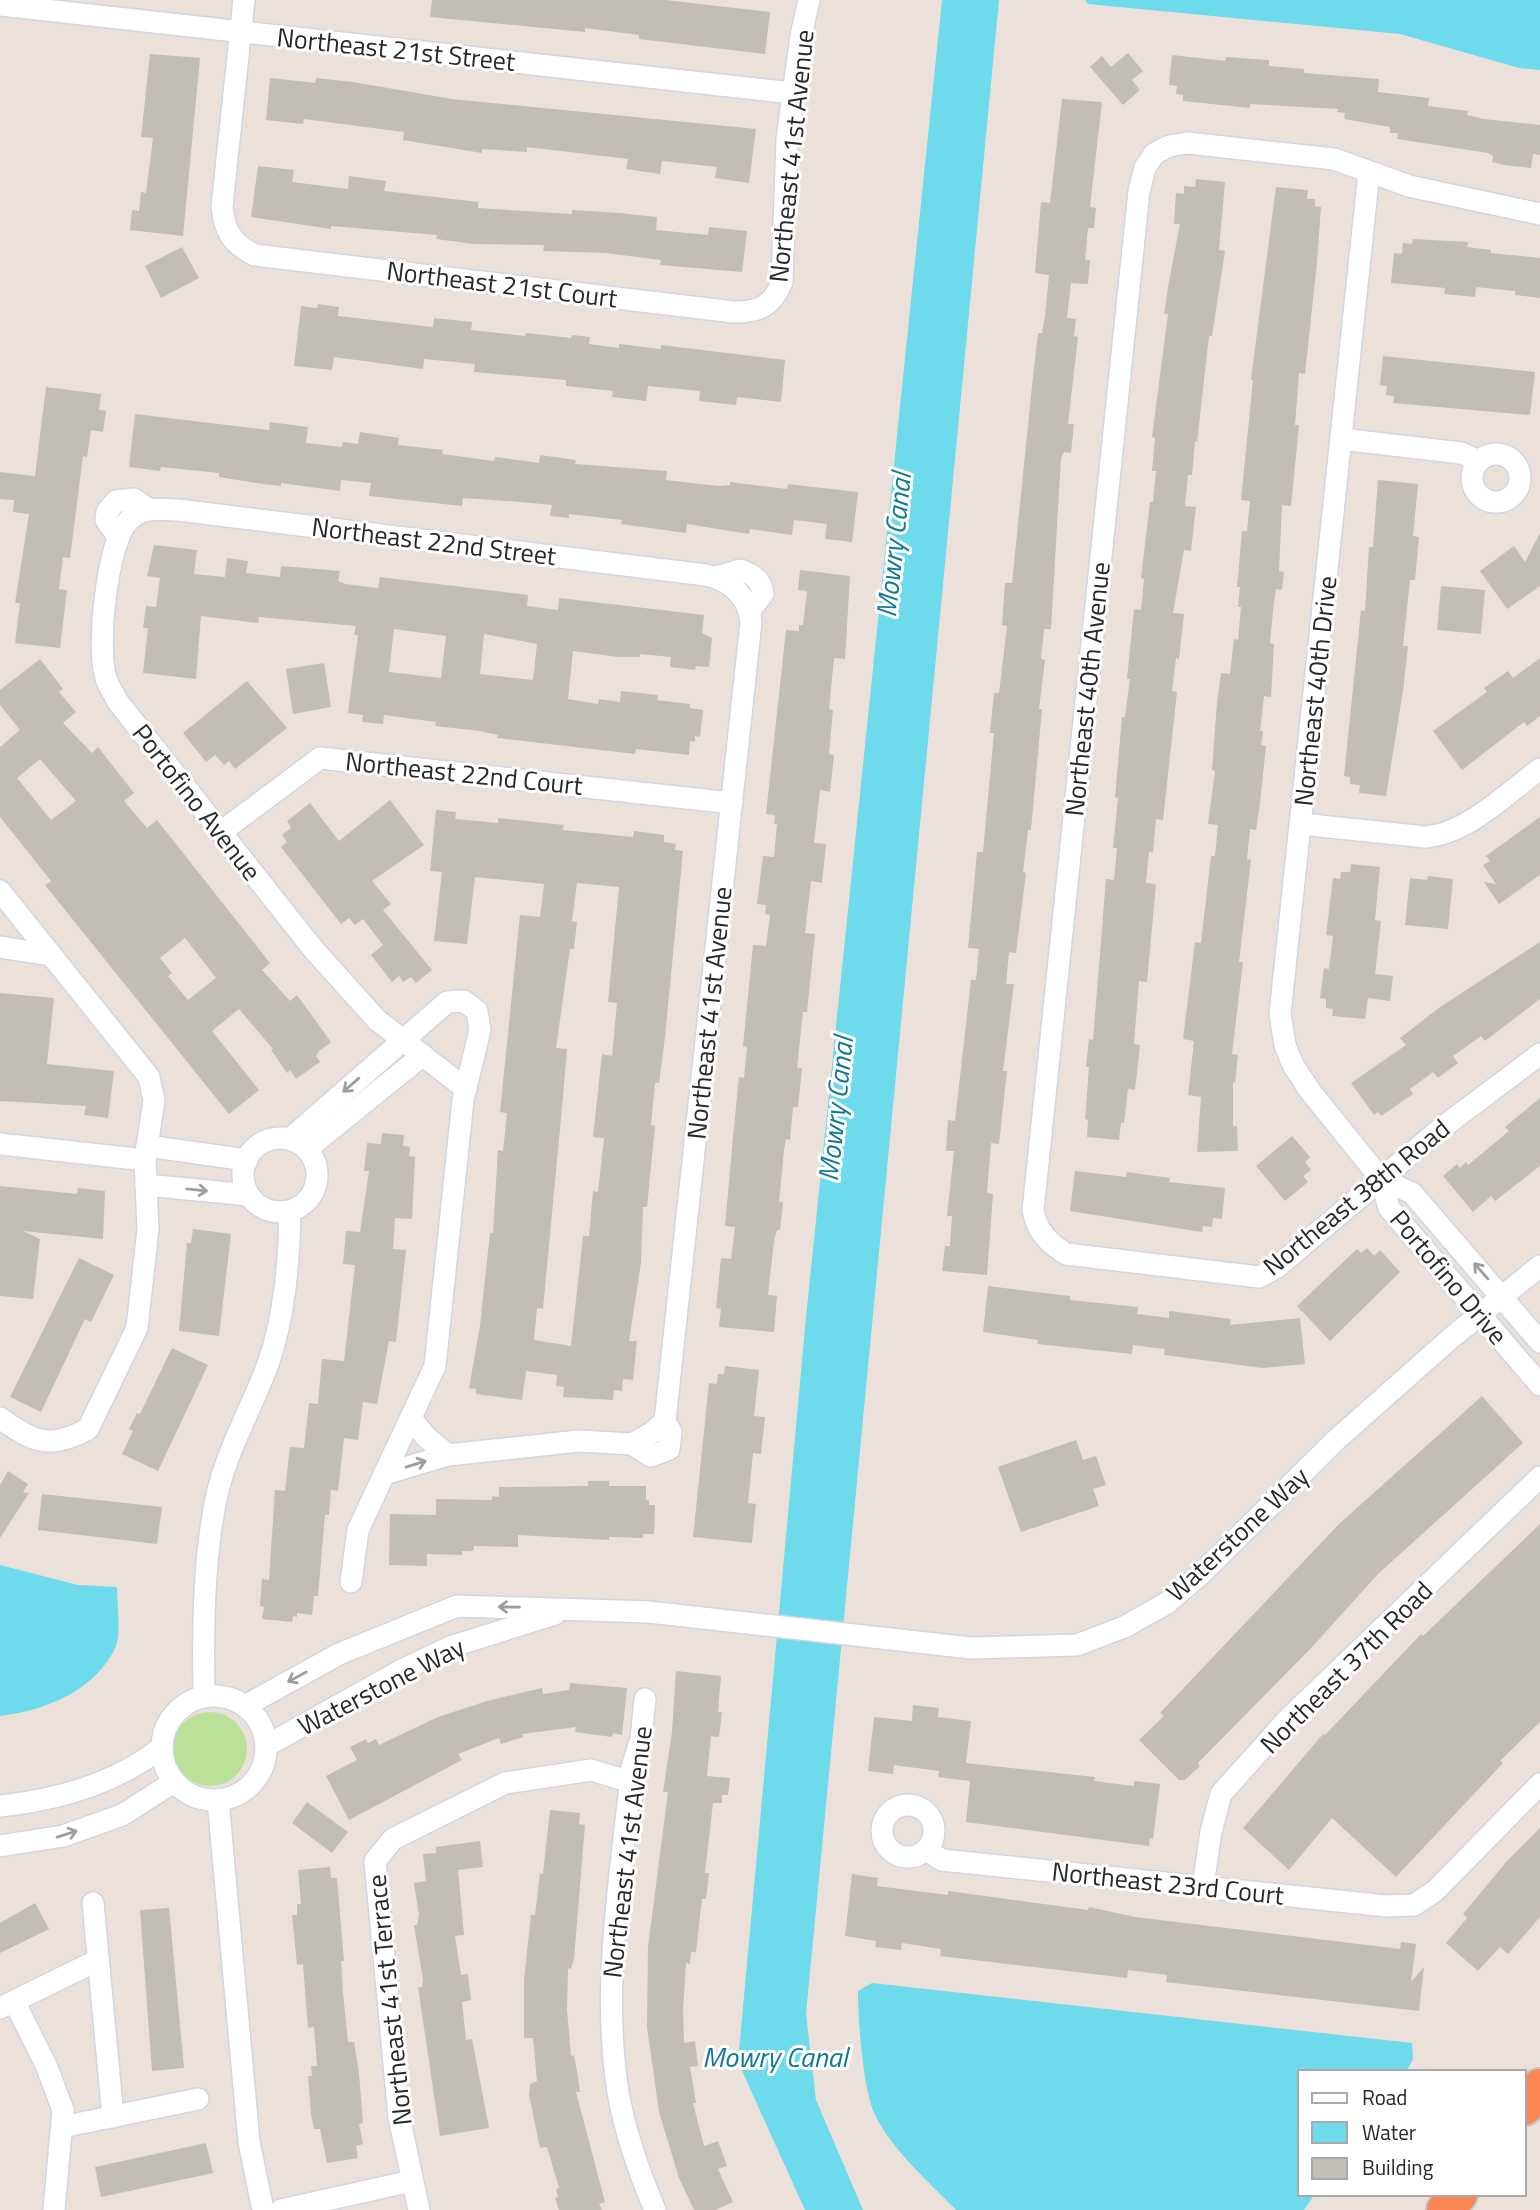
<svg xmlns="http://www.w3.org/2000/svg" width="1540" height="2210" font-family="'Titillium Web',sans-serif">
  <style>
    .green { fill: #bae197 }
    .water { fill: #6edbec }
    .building { fill: #c2bdb6; fill-rule: evenodd }
    .lines { fill: none; stroke-linecap: round; stroke-linejoin: round }
    .street-casing { stroke: #cfd5e1; stroke-width: 24 }
    .highway-casing { stroke: #c3c3c3; stroke-width: 42 }
    .street { stroke: #fff; stroke-width: 21 }
    .highway { stroke: #fb8654; stroke-width: 38 }
    .oneway { stroke: #9e9e9e }
    .labels { text-anchor: middle; dominant-baseline: central; stroke-width: 6; stroke-linejoin: round; paint-order: stroke }
    .street-label { font-size: 26px; fill: #282828; stroke: #fff }
    .water-label { font-size: 28px; font-style: italic; fill: #0f7995; stroke: #fff }
  </style>
  <rect width="100%" height="100%" fill="#ebe1da"/>
  <!-- green -->
  <circle class="green" cx="210" cy="1749" r="37"/>
  <!-- water -->
  <g class="water">
    <path d="M942 0H999L806 2014 816 2100 863 2210H805L738 2062 806 1317Z"/>
    <path d="M1085 0H1540V70L1519 68 1400 34 1088 4Z"/>
    <path d="M0 1565 78 1585 117 1587C117 1601 121 1635 116 1646 97 1690 44 1711 0 1716Z"/>
    <path d="M872 1983 1412 2043 1413 2059 1406 2072H1300V2194H1315L1304 2210H956C928 2181 893 2151 875 2115 863 2090 858 2020 858 1991Z"/>
  </g>
  <!-- building -->
  <g class="building">
    <path d="M432 0H665L770 12 765 54 639 39V35L585 28V32L430 17Z"/>
    <path d="M1128 53 1143 71 1132 80 1140 90 1123 105 1090 67 1102 56 1111 67Z"/>
    <path d="M150 54 200 58 183 236 130 230 132 210 139 211 141 192 146 193 153 138 141 137Z"/>
    <path d="M1172 55 1225 61 1226 57 1269 60V66L1304 69V73L1379 79 1378 92 1429 98 1428 106 1468 111 1467 115 1484 119 1540 125V155L1533 154 1531 168 1504 165 1492 162 1493 156 1488 153 1397 139 1398 133H1390V127L1344 119 1345 113 1337 112 1338 109 1250 104V108L1183 101V95L1176 94 1177 86 1169 85Z"/>
    <path d="M270 78 315 83 316 78 353 82 452 99 756 129 749 183 715 178 717 167 662 161 660 174 626 169 628 159 527 147V152L482 149V153L403 140 404 132 304 119 303 124 266 120Z"/>
    <path d="M1062 99 1102 102 1090 207 1096 208 1094 228H1088L1085 260H1090L1088 284 1071 283 1067 318 1076 319 1074 336 1078 337 1068 424H1074L1071 453 1064 452 1061 458 1051 629H1044L1041 659 1045 660 1039 709H1042L1031 830H1028L1023 872 1026 873 1016 953 1009 952 1006 984H1014L1003 1071H1007L999 1144 991 1143 987 1193 993 1194 987 1275 942 1271 945 1246H950L952 1216H947L954 1151H946L948 1120 955 1121 971 980H976L979 949 968 948 973 896 977 852H983L994 733H990L994 693H999L1007 626 1002 625 1005 583H1012L1032 386 1038 333H1042L1045 316 1049 275 1035 273 1041 202 1050 203Z"/>
    <path d="M258 166 294 170 292 182 348 189 349 176 386 181 384 191 478 202V208L572 214V210L620 213 657 217 656 230 708 235 709 227 747 231 742 272 660 265 661 260 606 253 543 251 544 245 474 244 436 239 437 235 331 226V229L251 217Z"/>
    <path d="M1196 179 1225 182 1219 250 1225 251 1212 336H1209L1197 442 1195 441 1192 475H1188L1185 506 1196 507 1191 551 1184 550 1173 613 1184 614 1179 659 1176 658 1172 691 1177 692 1163 820 1156 819 1153 852H1149L1146 883 1156 884 1147 982 1139 981 1134 1044 1140 1045 1135 1090 1128 1089 1124 1123H1121L1119 1140 1087 1137 1088 1120 1085 1119 1089 1067H1086L1089 1039 1093 1040 1106 879 1114 880 1117 848H1113L1118 798 1115 797 1122 717H1125L1130 679H1127L1134 609 1141 610 1144 579 1141 578 1150 502H1153L1156 471H1152L1155 438 1152 437 1168 314H1164L1168 287 1180 224H1174L1176 193 1184 194V186L1195 187Z"/>
    <path d="M1276 187 1308 190 1307 199H1315V206L1321 207 1317 262 1305 374 1299 373 1295 425H1299L1291 506 1282 505 1279 571 1284 572 1282 590 1276 589 1273 611 1270 643 1274 644 1271 697 1264 696 1260 731H1263L1261 745 1266 746 1260 803 1256 830 1250 829 1247 859 1251 860 1239 962H1243L1232 1054 1238 1055 1235 1083 1233 1082V1126H1237L1238 1151 1197 1152 1201 1097 1188 1095 1194 1041 1183 1039 1195 942 1201 943 1211 856H1215L1218 825 1208 824 1215 771 1212 770 1217 703 1221 673 1230 674 1234 639 1238 640 1241 607H1238L1240 587H1237L1242 531H1247L1250 501 1241 500 1253 380 1251 379Z"/>
    <path d="M1413 239 1468 242 1467 247 1491 250V253L1540 258V298L1515 295V291L1476 287 1475 297 1444 294 1445 288 1391 283 1394 253 1402 254 1403 243 1412 244Z"/>
    <path d="M182 247 199 278 161 298 145 266Z"/>
    <path d="M318 304 339 307 338 316 433 327 434 318 472 322 471 330 525 336 526 333 571 338 572 335 590 337 589 344 619 348V344L661 349V345L785 360 781 402 737 397 736 405 699 401 700 391 648 386 646 401 612 397 613 391 566 386V380L474 372 475 364 424 359 423 369 334 357 332 370 294 366 301 306 317 308Z"/>
    <path d="M1383 356 1535 372 1530 415 1393 403 1394 396 1386 395 1387 386 1380 385Z"/>
    <path d="M46 387 101 394 99 410 106 411 103 432 91 430 87 457 83 456 70 558 63 557 59 589 67 590 60 648 15 643 20 603H15L29 514 13 512 14 500 0 499V472L35 476Z"/>
    <path d="M135 414 269 430 270 422 308 427 306 443 342 447 343 442 358 444 360 432 399 438 398 445 443 450 442 454 494 461 495 457 539 463 540 455 576 460 575 464 667 471 666 480 718 486 730 485V482L787 489 788 484 858 492 852 542 825 539 827 524 794 520 792 535 750 529 749 534 687 524 686 533 621 524 622 520 569 514V518L550 516 552 505 521 502 463 498 462 506 369 496 371 483 341 480 340 491 281 483V486L263 484 219 477V473L161 467 160 471 129 467Z"/>
    <path d="M1378 480 1418 484 1413 536 1419 537 1415 580H1410L1403 646H1408L1403 691 1386 796 1359 793 1360 785 1350 784V777L1344 776 1361 610 1365 611 1369 547H1373Z"/>
    <path d="M1540 533V586L1507 609 1480 571 1514 546 1525 562Z"/>
    <path d="M154 545 197 550 194 574 225 577 227 558 248 561 246 573 280 577 281 566 318 569 340 571 338 581 345 584 378 588 380 577 528 595 527 606 558 610 559 598 704 615 702 633 712 638 709 667 696 666 695 670 670 667 671 657 640 654V657H618L573 651 568 699 598 704 599 699 620 702 621 691 658 695 657 700 690 704V708L703 710 700 737 695 736V742L690 741 689 755 636 749 635 754 497 738 498 735 480 731 435 726 436 722 384 715 383 724 362 722 363 715 348 713 358 635H354L356 626 259 617 258 623 201 616 196 679 143 673 148 628H143L146 606 156 607 160 578 147 576ZM394 629 446 636 441 678 389 672ZM484 634 537 644 533 680 480 674Z"/>
    <path d="M800 570 850 576 845 659 834 658 829 709 833 710 829 754 834 755 830 792 820 790 814 843 826 844 822 883 811 881 805 933 815 934 807 1012H803L797 1068H802L798 1107H793L790 1140 786 1139 784 1150 779 1202H783L780 1230H777L774 1241 768 1295 777 1296 774 1332 719 1327 721 1309 716 1308 721 1258 731 1259 735 1227 725 1226 733 1137 739 1077 744 1078 747 1047 743 1046 753 945 766 946 770 915 765 914 766 905 757 904 763 856 774 857 777 824H774L775 815 766 814 786 630 799 631V625H803L807 591 798 590Z"/>
    <path d="M1441 586 1485 590 1481 634 1437 630Z"/>
    <path d="M1540 658V716L1527 726 1524 722 1462 770 1433 731 1487 692 1484 688 1508 671 1513 678Z"/>
    <path d="M40 659 63 689 59 692 76 712 63 723 92 753 98 747 134 793 124 801 147 828 157 820 270 963 262 970 290 1001 297 995 331 1042 318 1052 316 1056 320 1062 296 1079 290 1070 287 1073 271 1050 273 1049 239 1009 212 1031 259 1090 229 1114 45 885 51 881 0 817V747L20 730 0 705V690ZM40 759 76 801 51 820 17 778ZM185 938 216 978 188 1000 168 976 172 973 160 958Z"/>
    <path d="M324 663 331 707 293 714 286 669Z"/>
    <path d="M247 681 287 728 235 769 229 761 224 765 215 755 206 762 183 733Z"/>
    <path d="M390 800 424 845 372 881 391 904 383 910 432 970 416 983 411 977 403 982 399 976 392 982 371 955 383 945 363 919 355 925 349 918 341 924 281 847 287 842 282 835 291 828 287 821 310 803 339 841Z"/>
    <path d="M436 810 456 812 455 819 498 823V818L564 825 563 830 633 837 634 831 664 835V842L676 844 675 850 683 851 665 1037 659 1083H655L651 1125 655 1126 647 1207H643L641 1263 629 1341H637L633 1380 623 1379 622 1391 614 1390 613 1400 563 1397 564 1387 556 1386 557 1375 526 1371 522 1400 476 1394V1389L469 1388 480 1326 490 1233H493L498 1150 503 1151 507 1113 500 1112 520 915 540 917 544 884 475 877 467 944 434 941 442 872 430 871ZM577 883 619 887 608 1002 617 1003 612 1056 602 1054 593 1137 604 1138 598 1192 593 1191 589 1236H583L571 1346 534 1340 537 1308 543 1309 563 1097 567 1049 556 1048 570 949H574L577 922 572 921Z"/>
    <path d="M1540 817V875L1499 904 1484 882 1496 884 1483 865 1490 861 1486 856Z"/>
    <path d="M1351 864 1380 867 1375 920 1381 921 1375 974 1393 976 1390 1001 1368 998 1365 1019 1332 1016 1333 1009 1326 1008V999L1320 998 1324 968 1329 969 1333 936 1326 935 1333 878 1340 879 1341 872H1350Z"/>
    <path d="M1428 876 1453 879 1448 929 1405 925 1410 878 1427 880Z"/>
    <path d="M1540 942V999L1485 1041 1481 1036 1453 1056 1458 1063 1438 1078 1433 1072 1410 1089 1413 1094 1381 1116 1378 1112 1374 1115 1351 1083 1406 1045 1400 1038 1440 1007Z"/>
    <path d="M0 993 54 998 47 1064 114 1071 108 1118 84 1115 86 1106 0 1101Z"/>
    <path d="M1540 1098V1166L1495 1201 1491 1196 1473 1212 1443 1176 1457 1164 1460 1168 1466 1162 1468 1165 1509 1131 1505 1127Z"/>
    <path d="M382 1133 404 1135 403 1146 410 1147 409 1156 415 1157 412 1219 395 1218 393 1249 406 1250 396 1342 389 1341 377 1404 363 1402 358 1440 344 1438 338 1491 331 1490 329 1515H325L318 1596H314L312 1615 297 1613V1617L293 1616 292 1622 262 1619 264 1607 260 1606 262 1579 269 1580 275 1490 285 1491 290 1447 304 1448 309 1403 318 1404 322 1359 344 1361 355 1265 343 1264 346 1231 360 1232 369 1171H364L367 1143 381 1144Z"/>
    <path d="M1292 1136 1310 1157 1305 1162 1311 1170 1303 1176 1308 1182 1285 1201 1256 1166Z"/>
    <path d="M1075 1171 1126 1177 1127 1172 1170 1178 1169 1182 1225 1188 1222 1219 1213 1218 1212 1227 1203 1226 1202 1232 1070 1211Z"/>
    <path d="M0 1186 77 1194 78 1188 105 1191 103 1239 23 1231 40 1239 33 1299 0 1296Z"/>
    <path d="M193 1229 231 1234 219 1336 179 1331 187 1243H191Z"/>
    <path d="M1367 1248 1374 1256 1380 1250 1400 1272 1330 1341 1297 1306 1357 1249 1361 1253Z"/>
    <path d="M79 1258 114 1275 91 1322 85 1319 41 1412 10 1397Z"/>
    <path d="M988 1286 1070 1296V1300L1138 1307 1137 1314 1169 1318V1311L1231 1319 1230 1325 1300 1318 1305 1364 1263 1368 1164 1355 1165 1349 1133 1345 1132 1354 1037 1344 1038 1340 983 1332Z"/>
    <path d="M172 1348 208 1365 158 1471 122 1454 133 1431 129 1429 137 1413 140 1414Z"/>
    <path d="M725 1366 759 1370 754 1416 765 1417 761 1454 753 1453 748 1503 756 1504 752 1543 693 1537 709 1383 717 1384 718 1374H724Z"/>
    <path d="M1482 1396 1523 1443 1378 1574 1313 1646 1198 1763 1200 1766 1185 1780H1179L1139 1740 1164 1716 1160 1713 1339 1524Z"/>
    <path d="M1076 1440 1083 1460 1096 1456 1106 1485 1093 1489 1099 1506 1021 1532 998 1467Z"/>
    <path d="M8 1471 28 1484 23 1492 29 1493 0 1538V1485Z"/>
    <path d="M588 1481H609V1486H646V1500H649V1505H655L654 1534H643V1538L609 1537V1540L518 1535V1547L474 1546 473 1551H462V1555L427 1554V1566L389 1565 390 1514 436 1515V1499L492 1500V1496L499 1497V1487L588 1486Z"/>
    <path d="M42 1494 162 1507 157 1544 38 1530Z"/>
    <path d="M1540 1524V1722L1500 1761 1503 1763 1396 1877 1332 1818 1289 1870 1243 1828 1323 1734 1325 1735 1421 1634 1423 1636Z"/>
    <path d="M676 1671 721 1676 718 1712H722L719 1737 711 1736 707 1776 730 1778 728 1795H722V1803H713L705 1873H709L706 1899H702L696 1952H691L690 1964 686 1963 683 2009 684 2043 695 2041 698 2066 690 2067 696 2103H693L704 2146 718 2141 727 2166 718 2169 733 2202 715 2210H694L679 2178 659 2112 647 2027 648 1947 668 1792H663L672 1732Z"/>
    <path d="M570 1683 627 1688 622 1735 613 1733 612 1737 575 1732 576 1727 522 1734 523 1737 501 1744 499 1738 458 1754 462 1760 349 1820 326 1776 357 1760 350 1747 366 1739 368 1743 376 1739 379 1745 438 1717 487 1701 542 1688 543 1694 569 1690Z"/>
    <path d="M913 1705 939 1708 938 1717 971 1721 966 1763 1095 1777 1094 1781 1134 1786V1781L1160 1784 1153 1839 1150 1838 1149 1846 966 1822 970 1781 938 1777 939 1771 894 1765 893 1774 868 1771 874 1717 912 1721Z"/>
    <path d="M307 1802 348 1832 332 1853 292 1823Z"/>
    <path d="M550 1810 580 1813 579 1824 585 1825 574 1959 571 1969 568 1968 567 2009 571 2056 574 2055 578 2077 580 2092H576L605 2202 599 2204 602 2210H559L555 2198 558 2197 556 2189 559 2188 547 2147 540 2148 529 2095 530 2084 537 2081 533 2038H524V1980L531 1915H535L540 1873 543 1874Z"/>
    <path d="M1540 1828V1917L1508 1954 1500 1947 1478 1971 1446 1943 1467 1918 1463 1914 1507 1861Z"/>
    <path d="M480 1841 483 1867 458 1870 464 1935 455 1936 461 1975 468 1974 471 2000 462 2002 466 2040 472 2039 489 2128 440 2136 418 1987H422L423 1980 414 1925H417L419 1915 414 1883 426 1881 423 1854 436 1853V1847Z"/>
    <path d="M330 1867 331 1878H337L344 1961H341L343 1993 348 2042H354L359 2073 363 2123 359 2124 363 2144 356 2146 358 2158 327 2163 320 2129H314L311 2114 308 2076H312L311 2066H317L314 2027 308 2028 303 1964 297 1965 292 1915H297V1904H301L298 1870Z"/>
    <path d="M852 1874 878 1878 877 1886 948 1895V1891L1088 1910 1089 1907 1135 1917 1400 1949 1401 1942 1416 1944 1411 1982 1424 1967 1419 2011 1166 1982 1167 1975 1128 1970 1127 1978 940 1956 941 1949 902 1943 901 1950 875 1947 876 1941 845 1936Z"/>
    <path d="M35 1903 49 1929 0 1953V1923Z"/>
    <path d="M169 1908 184 2068 152 2071 140 1910Z"/>
    <path d="M206 2143 213 2173 101 2197 95 2167Z"/>
  </g>
  <g class="lines">
    <!-- street casing -->
    <g class="street-casing">
      <g id="street">
        <path d="M244 0 222 206C224 231 232 243 254 255L734 312C760 312 772 306 782 282L787 139 801 36 809 0"/>
        <path d="M0 5 792 93"/>
        <path d="M1369 172 1280 1014 1285 1045 1293 1065 1310 1091 1381 1179 1389 1208 1540 1385"/>
        <path d="M1540 214 1409 186 1334 159 1188 143 1169 146 1154 154 1145 168 1139 191 1033 1211C1038 1233 1048 1242 1066 1254L1259 1277 1276 1268 1439 1130 1540 1054"/>
        <path d="M1341 439 1461 453 1479 461"/>
        <circle cx="1496" cy="478" r="24"/>
        <path d="M118 537 106 520 107 512 116 501 134 499 148 509"/>
        <path d="M717 577 740 570C753 574 762 580 763 594L750 610"/>
        <path d="M1301 824 1425 837C1467 834 1506 794 1540 769"/>
        <path d="M221 832 320 758 732 803"/>
        <path d="M0 891 149 1077 154 1100 145 1160 148 1229 137 1328 88 1429C50 1450 33 1442 0 1418"/>
        <path d="M0 947 51 955"/>
        <circle cx="280" cy="1175" r="37"/>
        <path d="M290 1139 447 1002 464 1001 477 1011 480 1030 463 1100 435 1366 358 1530 351 1582"/>
        <path d="M0 1144 145 1160"/>
        <path d="M147 1146 247 1160"/>
        <path d="M307 1149 423 1055"/>
        <path d="M1381 1179 1412 1193 1540 1342"/>
        <path d="M146 1185 249 1195"/>
        <path d="M411 1418 426 1437 448 1455"/>
        <path d="M632 1444 651 1456 669 1449 671 1432 665 1421"/>
        <path d="M384 1474 448 1455 579 1441 632 1444 653 1432 665 1421 751 622C749 597 730 580 706 575L178 510C160 509 142 506 128 521 107 543 96 649 106 678 108 686 114 694 118 702L314 950 377 1020 466 1089"/>
        <circle cx="214" cy="1748" r="52"/>
        <path d="M204 1696C203 1633 203 1567 215 1504 224 1455 251 1410 268 1364 285 1315 289 1262 290 1211"/>
        <path d="M645 1699 641 1739 632 1767C621 1874 601 1985 618 2092 625 2133 639 2172 655 2210"/>
        <path d="M245 1706 339 1654 457 1606 649 1612 971 1648 1077 1645 1124 1627 1167 1603 1201 1574 1336 1440 1451 1338 1540 1266"/>
        <path d="M266 1746 402 1670 450 1647 555 1614"/>
        <path d="M218 1800 249 2142 263 2210"/>
        <circle cx="908" cy="1831" r="26"/>
        <path d="M0 1806C58 1800 114 1784 161 1748"/>
        <path d="M0 1846 63 1836 122 1815 174 1782"/>
        <path d="M926 1850 942 1860 1387 1906 1414 1905 1435 1891 1540 1784"/>
        <path d="M1203 1885 1211 1832 1221 1794 1288 1719 1540 1477"/>
        <path d="M93 1903 113 2117"/>
        <path d="M14 2001 46 2065 63 2110 54 2210"/>
        <path d="M0 2008 98 1960"/>
        <path d="M62 2127 198 2099"/>
        <path d="M281 2210 412 2181"/>
        <path d="M419 2210 399 2117 375 1861 393 1839 505 1783 591 1770 631 1782"/>
      </g>
    </g>
    <!-- highway casing -->
    <g class="highway-casing">
      <g id="highway">
        <path d="M1524 2106 1540 2088"/>
        <path d="M1446 2210 1458 2194"/>
      </g>
    </g>
    <!-- street -->
    <use href="#street" class="street"/>
    <!-- highway -->
    <use href="#highway" class="highway"/>
  </g>
  <!-- one-way arrows -->
  <defs><path id="oneway-shaft" d="M-6 0H5M1.5-3L5.5 0L1.5 3" fill="none" stroke-width="1.6" stroke-linecap="round" stroke-linejoin="round" transform="scale(1.75)"/></defs>
  <g class="oneway">
    <use href="#oneway-shaft" transform="translate(351 1085) rotate(139)"/>
    <use href="#oneway-shaft" transform="translate(197 1190) rotate(6)"/>
    <use href="#oneway-shaft" transform="translate(1481 1271) rotate(-131)"/>
    <use href="#oneway-shaft" transform="translate(416 1464) rotate(-17)"/>
    <use href="#oneway-shaft" transform="translate(509 1607) rotate(-179)"/>
    <use href="#oneway-shaft" transform="translate(297 1677) rotate(151)"/>
    <use href="#oneway-shaft" transform="translate(67 1834) rotate(-17)"/>
  </g>
  <g class="labels">
    <!-- street labels -->
    <g class="street-label">
      <text transform="translate(396 49) rotate(6)">Northeast 21st Street</text>
      <text transform="translate(791 156) rotate(-84)">Northeast 41st Avenue</text>
      <text transform="translate(502 284) rotate(7)">Northeast 21st Court</text>
      <text transform="translate(434 541) rotate(7)">Northeast 22nd Street</text>
      <text transform="translate(1087 689) rotate(-84)">Northeast 40th Avenue</text>
      <text transform="translate(1315 691) rotate(-84)">Northeast 40th Drive</text>
      <text transform="translate(464 773) rotate(6)">Northeast 22nd Court</text>
      <text transform="translate(197 802) rotate(52)">Portofino Avenue</text>
      <text transform="translate(709 1013) rotate(-84)">Northeast 41st Avenue</text>
      <text transform="translate(1356 1197) rotate(-39)">Northeast 38th Road</text>
      <text transform="translate(1449 1277) rotate(50)">Portofino Drive</text>
      <text transform="translate(1237 1534) rotate(-43)">Waterstone Way</text>
      <text transform="translate(1346 1667) rotate(-45)">Northeast 37th Road</text>
      <text transform="translate(381 1686) rotate(-27)">Waterstone Way</text>
      <text transform="translate(627 1852) rotate(-83)">Northeast 41st Avenue</text>
      <text transform="translate(1168 1883) rotate(6)">Northeast 23rd Court</text>
      <text transform="translate(389 2000) rotate(-96)">Northeast 41st Terrace</text>
    </g>
    <!-- water labels -->
    <g class="water-label">
      <text transform="translate(893 545) rotate(-84)">Mowry Canal</text>
      <text transform="translate(835 1109) rotate(-84)">Mowry Canal</text>
      <text x="775" y="2056">Mowry Canal</text>
    </g>
  </g>
  <!-- legend -->
  <rect x="1298" y="2070" width="228" height="126" fill="#ffffff" stroke="#a9a9a9" stroke-width="2"/>
  <rect x="1312" y="2093" width="35" height="10" fill="#ffffff" stroke="#a9a9a9" stroke-width="2"/>
  <text x="1362" y="2105" font-size="21" fill="#282828">Road</text>
  <rect x="1312" y="2122" width="35" height="21" fill="#6edbec" stroke="#a9a9a9" stroke-width="2"/>
  <text x="1362" y="2140" font-size="21" fill="#282828">Water</text>
  <rect x="1312" y="2158" width="35" height="21" fill="#c2bdb6" stroke="#a9a9a9" stroke-width="2"/>
  <text x="1362" y="2175" font-size="21" fill="#282828">Building</text>
</svg>
